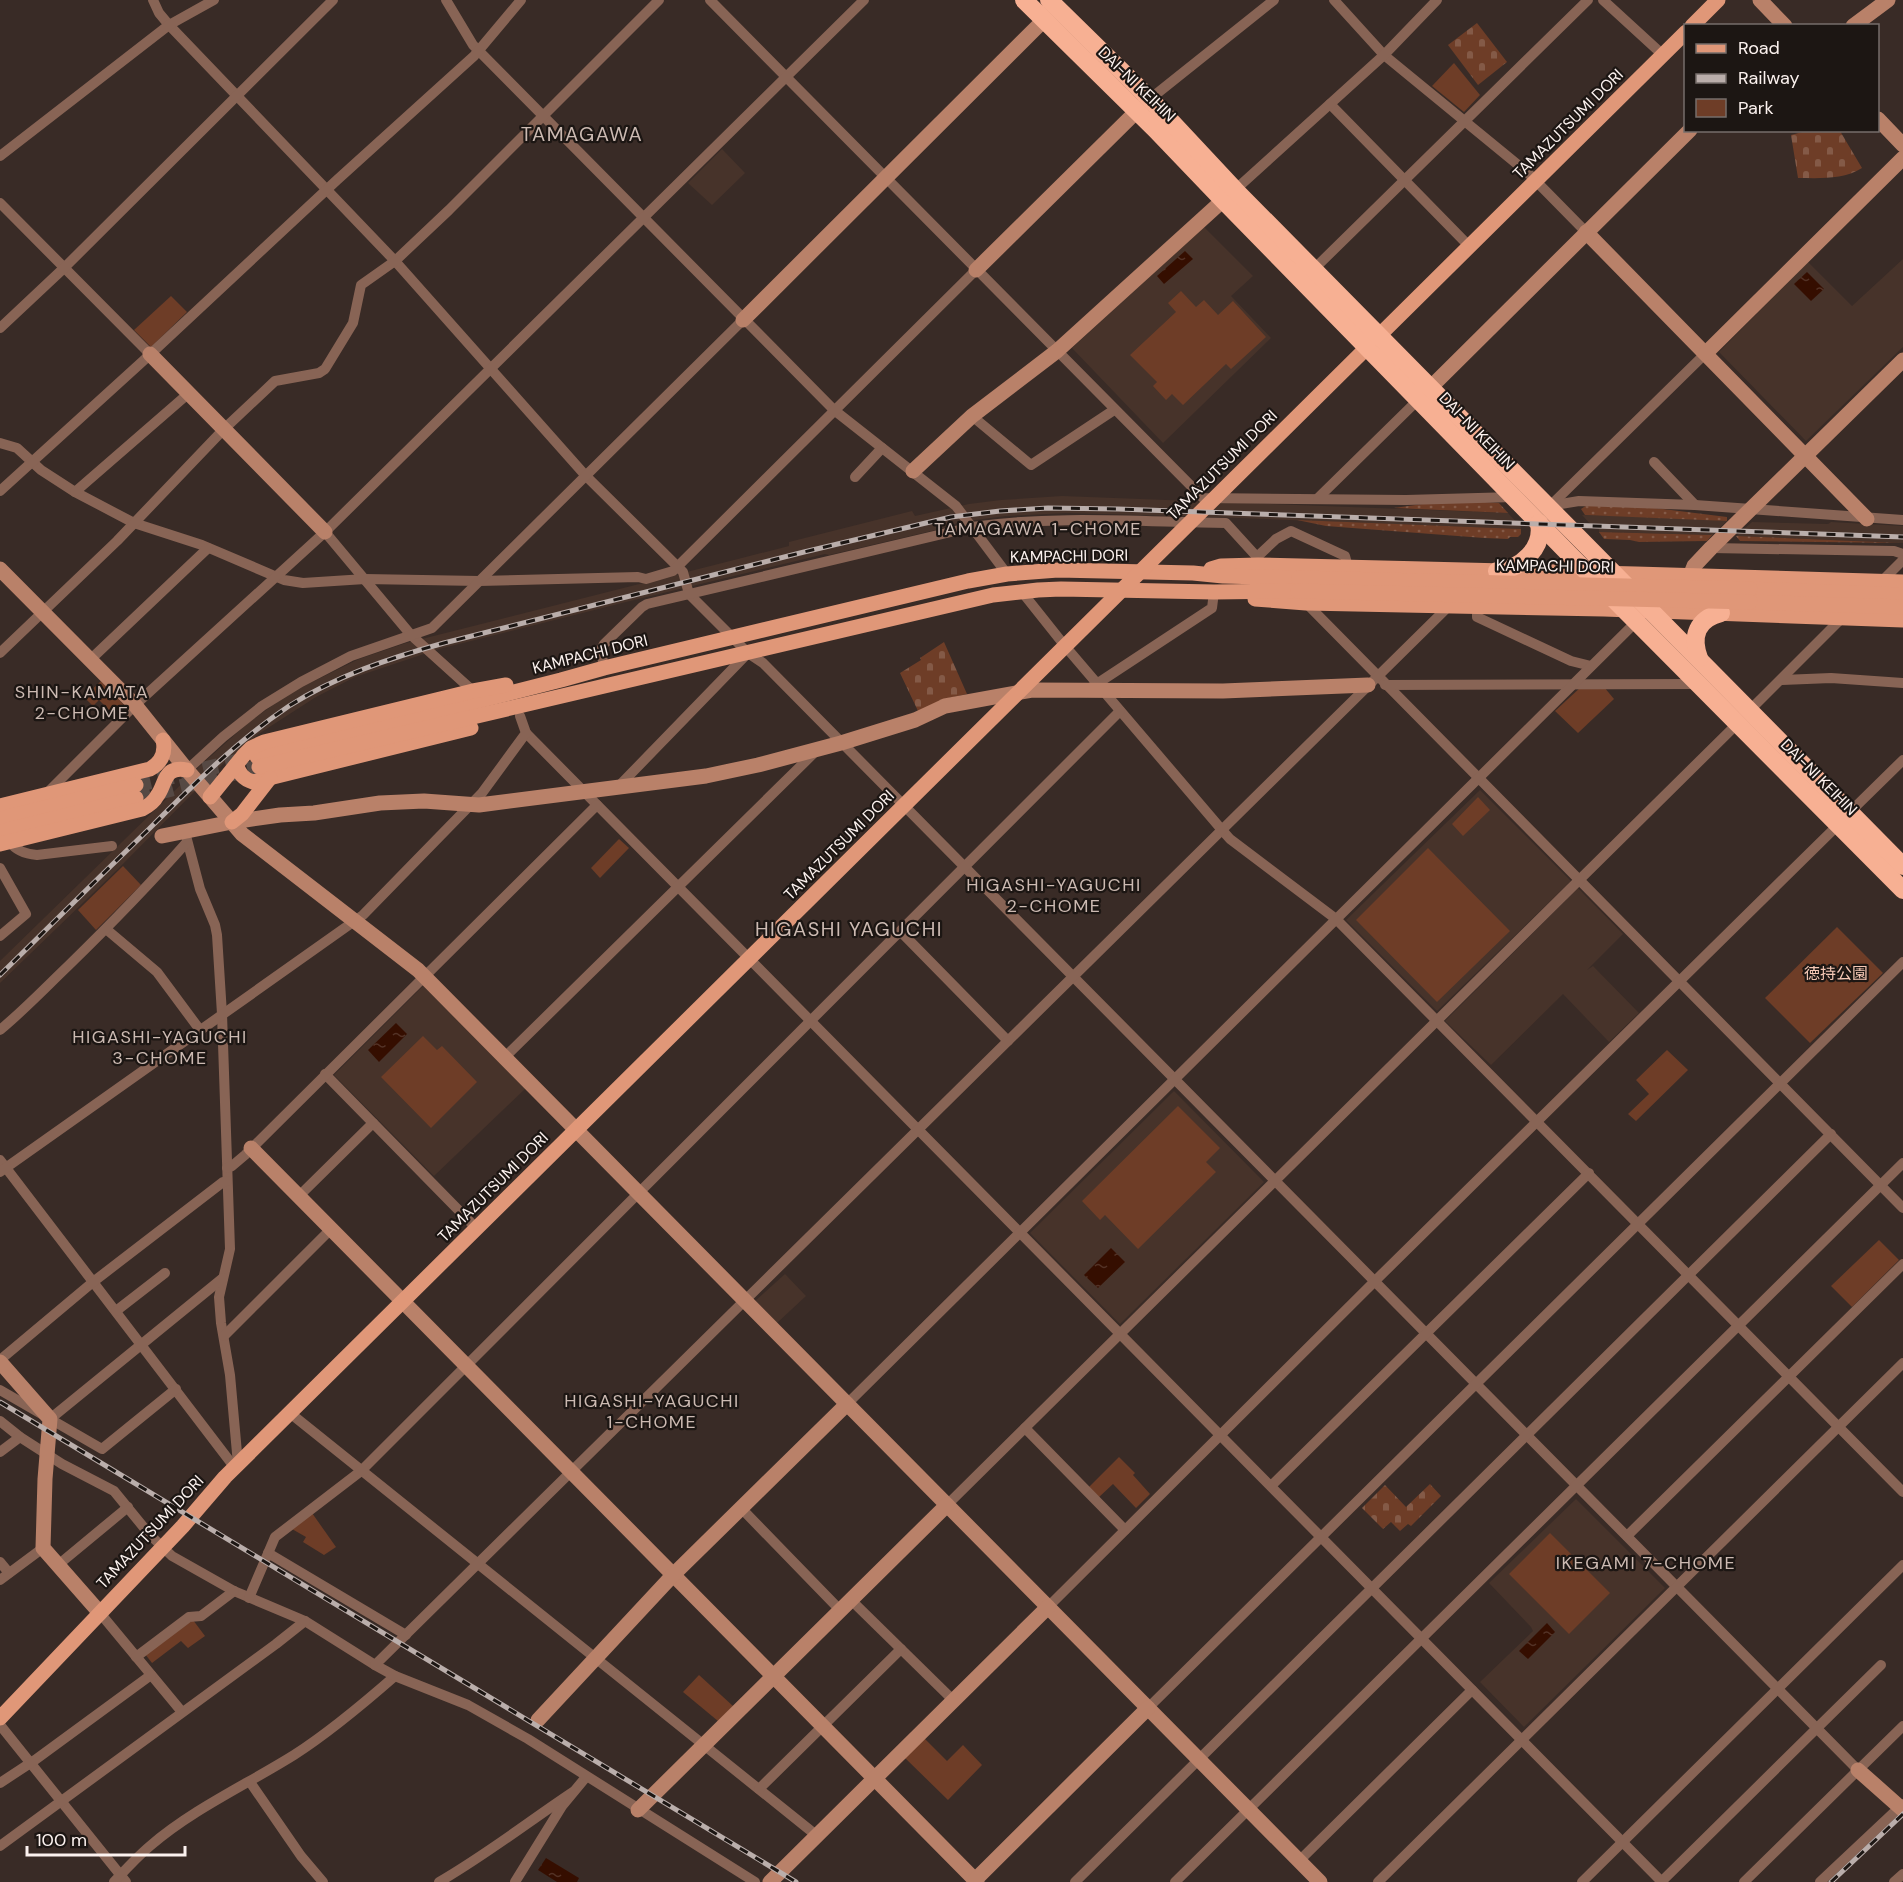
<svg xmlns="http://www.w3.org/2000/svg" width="1903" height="1882" font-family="'DM Sans','Noto Sans JP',sans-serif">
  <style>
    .built { fill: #47332a }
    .grass { fill: url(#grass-dots) }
    .cemetery { fill: url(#cemetery-stones) }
    .park { fill: #6e3d27 }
    .water { fill: url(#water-ripples) }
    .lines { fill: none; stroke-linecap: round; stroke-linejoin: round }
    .primary-tunnel { stroke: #564944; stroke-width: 15; stroke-dasharray: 15 8; stroke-linecap: butt }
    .street { stroke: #886455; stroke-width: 10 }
    .secondary { stroke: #b98169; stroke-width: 15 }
    .primary { stroke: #e09778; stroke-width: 15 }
    .highway { stroke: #f7b093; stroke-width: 18 }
    .rail-casing { stroke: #baaeab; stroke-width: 5 }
    .rail { stroke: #1c1613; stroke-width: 3; stroke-dasharray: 9; stroke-linecap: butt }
    .primary-bridge { stroke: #e09778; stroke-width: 15 }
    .labels { text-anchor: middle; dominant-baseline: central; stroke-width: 4.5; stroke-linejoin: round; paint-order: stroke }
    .street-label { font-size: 16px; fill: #fcf2ef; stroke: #1c1613 }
    .park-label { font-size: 16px; fill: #f5c8b5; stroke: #1c1613 }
    .neighbourhood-label { font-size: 18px; letter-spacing: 1.5px; fill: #ccbab2; stroke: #1c1613 }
    .quarter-label { font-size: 20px; letter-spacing: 1.5px; fill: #ccbab2; stroke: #1c1613 }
  </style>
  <defs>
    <pattern id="grass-dots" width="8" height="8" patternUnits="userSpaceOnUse" patternTransform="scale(1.5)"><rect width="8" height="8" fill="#6e3d27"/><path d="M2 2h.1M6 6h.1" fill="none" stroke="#845a47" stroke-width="1.8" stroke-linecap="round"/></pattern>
    <pattern id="cemetery-stones" width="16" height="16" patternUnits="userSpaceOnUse" patternTransform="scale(1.5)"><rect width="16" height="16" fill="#6e3d27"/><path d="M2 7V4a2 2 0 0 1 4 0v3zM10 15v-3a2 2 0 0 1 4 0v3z" fill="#845a47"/></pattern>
    <pattern id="water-ripples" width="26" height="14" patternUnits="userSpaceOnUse" patternTransform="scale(1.5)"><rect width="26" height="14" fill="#350e00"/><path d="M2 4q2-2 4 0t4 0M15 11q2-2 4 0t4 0" fill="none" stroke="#533226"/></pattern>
  </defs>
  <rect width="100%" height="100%" fill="#392b26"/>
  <!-- built -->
  <g class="built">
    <path d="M722 149 745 173 712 205 688 183Z"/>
    <path d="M1204 227 1253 276 1231 296 1271 338 1163 443 1072 348Z"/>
    <path d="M1903 259V347L1806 441 1719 352 1808 262 1852 306Z"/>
    <path d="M1062 496 1508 513 1521 527V529L1211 517 1067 513 1006 516 960 522 940 529 829 555 825 554 630 601 439 649 355 677 316 697 257 735 225 762 191 795 118 869 0 983V961L202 764 248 723 273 705 302 687 359 659 406 643 738 559 789 546V542L912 511 915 516 969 504 1001 500Z"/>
    <path d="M1582 515 1685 518 1727 521 1712 535 1599 532V529H1595Z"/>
    <path d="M1752 522 1828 524 1831 522 1903 526V543L1736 536Z"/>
    <path d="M1480 790 1571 881 1437 1011 1346 920Z"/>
    <path d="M1578 888 1623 934 1587 970 1593 966 1639 1013 1609 1042 1563 994 1491 1065 1445 1021Z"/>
    <path d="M423 986 526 1088 434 1176 334 1075Z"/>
    <path d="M1174 1091 1264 1182 1120 1324 1030 1233Z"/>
    <path d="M785 1274 806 1296 777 1323 755 1301Z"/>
    <path d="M1576 1499 1665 1588 1524 1727 1480 1682 1533 1631 1531 1627 1489 1583Z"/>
  </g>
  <!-- grass -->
  <g class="grass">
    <path d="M1452 500 1499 503 1508 513 1394 508Z"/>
    <path d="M1587 505 1655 508 1727 517V521L1585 515 1581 509Z"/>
    <path d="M1297 520 1521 529V534L1518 537H1510L1508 539 1484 538 1326 526Z"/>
    <path d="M1599 532 1711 535 1713 534 1707 541 1639 542 1630 540 1604 539Z"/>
    <path d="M1736 536 1901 543 1740 541Z"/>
  </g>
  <!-- cemetery -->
  <g class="cemetery">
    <path d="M1477 23 1507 62 1478 85 1448 45Z"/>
    <path d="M1810 130 1840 131 1862 168C1843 180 1819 178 1798 178L1791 135Z"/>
    <path d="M944 642 967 694 944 699 918 711 900 673 921 660 920 658Z"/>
    <path d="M1430 1484 1441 1496 1411 1526 1408 1524 1400 1531 1391 1522 1383 1529 1362 1508 1385 1485 1406 1507Z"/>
  </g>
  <!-- park -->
  <g class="park">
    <path d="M1454 63 1480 95 1464 112 1432 86Z"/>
    <path d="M1181 291 1196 307 1204 300 1218 315 1233 301 1266 337 1231 369 1226 364 1183 405 1172 394 1166 400 1153 386 1157 382 1130 355 1176 312 1168 303Z"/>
    <path d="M171 296 187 312 151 347 134 330Z"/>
    <path d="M101 681 125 706 115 716 99 700 93 706 84 697Z"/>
    <path d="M1582 686 1604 687 1614 699 1578 733 1555 711Z"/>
    <path d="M1478 797 1490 810 1463 836 1452 824Z"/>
    <path d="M619 839 629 848 600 878 591 868Z"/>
    <path d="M1428 848 1510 931 1437 1002 1356 920Z"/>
    <path d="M123 866 141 885 96 930 78 910Z"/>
    <path d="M1837 927 1883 973 1810 1043 1765 998Z"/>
    <path d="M423 1036 437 1050 442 1046 477 1082 431 1128 381 1077Z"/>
    <path d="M1667 1050 1688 1070 1636 1121 1628 1114 1649 1094 1636 1080Z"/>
    <path d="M1178 1106 1220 1148 1206 1162 1216 1172 1138 1249 1105 1215 1100 1220 1082 1201Z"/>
    <path d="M1879 1240 1899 1260 1852 1307 1831 1286Z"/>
    <path d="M1119 1457 1135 1473 1133 1475 1150 1494 1136 1508 1113 1484 1098 1498 1088 1488Z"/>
    <path d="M312 1513 336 1547 324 1555 303 1542 306 1537 292 1529Z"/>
    <path d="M1550 1533 1610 1593 1569 1634 1509 1574Z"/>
    <path d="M193 1620 205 1636 188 1648 181 1641 152 1663 145 1654Z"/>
    <path d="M699 1675 733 1706 718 1721 683 1692Z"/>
    <path d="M924 1738 947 1761 963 1745 982 1765 948 1800 904 1757Z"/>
  </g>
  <!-- water -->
  <g class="water">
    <path d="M1185 251 1193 259 1164 284 1157 276Z"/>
    <path d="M1807 272 1824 289 1811 301 1794 284Z"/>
    <path d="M396 1023 407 1034 379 1062 368 1050Z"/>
    <path d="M1111 1248 1125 1262 1098 1288 1084 1275Z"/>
    <path d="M1547 1623 1555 1632 1528 1659 1519 1651Z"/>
    <path d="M546 1858 579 1878 577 1882H557L538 1870Z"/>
  </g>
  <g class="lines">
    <!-- primary-tunnel -->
    <g class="primary-tunnel">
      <path d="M136 785 247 759"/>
      <path d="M136 798 259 767"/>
    </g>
    <!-- street -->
    <g class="street">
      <path d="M153 0 159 13 169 25 395 261 585 475 677 566 683 572 689 594 748 653 763 663 1858 1770"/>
      <path d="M446 0 473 45 834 410 956 506 1007 574"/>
      <path d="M710 0 1203 498 1406 500 1514 497"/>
      <path d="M1334 0 1384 55 1529 174 1586 232"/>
      <path d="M1603 0 1663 55"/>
      <path d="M1150 99 1274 0"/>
      <path d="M1330 104 1469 246"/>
      <path d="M0 156 169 25 214 0"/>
      <path d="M1235 190 1384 55 1437 0"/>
      <path d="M0 203 150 354"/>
      <path d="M1314 269 1588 0"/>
      <path d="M0 328 64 268 333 0"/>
      <path d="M972 416 1031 465 1114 410"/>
      <path d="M0 443 17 448 41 470 75 492 134 523 202 545 284 580 303 583 365 579 479 581 638 577 646 579 673 571 976 270"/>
      <path d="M1654 462 1695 505"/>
      <path d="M855 477 882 448"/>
      <path d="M0 491 143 361 337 180 474 56 521 0"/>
      <path d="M75 492 189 393"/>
      <path d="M1318 498 1419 399"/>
      <path d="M1549 506 1579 501 1695 505 1903 520"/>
      <path d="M1550 506 1706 353"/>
      <path d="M325 532 411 635 473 691"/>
      <path d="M1711 548 1894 551 1903 554"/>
      <path d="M1257 557 1276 539 1291 531 1345 556 1348 567"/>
      <path d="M1881 582 1903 560"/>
      <path d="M1022 592 1065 646 1222 830 1230 839 1336 919 1903 1492"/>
      <path d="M1306 603 1903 1208"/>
      <path d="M1477 607V617L1571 661 1591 666"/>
      <path d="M0 653 117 541 224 429 275 381 319 373 325 369 353 323 361 285 395 261 449 210 659 0"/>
      <path d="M90 660 208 548"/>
      <path d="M604 668 601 650 604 644 642 607 647 604 972 527C1056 515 1141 522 1226 523L1257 557 1258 565"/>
      <path d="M1782 680 1831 678 1903 683"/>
      <path d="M1385 685 1699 684"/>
      <path d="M1092 687 1212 608 1214 592"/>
      <path d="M1750 710 1843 617"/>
      <path d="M526 733 1662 1882"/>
      <path d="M187 770 223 737 262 706 301 682 351 656 432 628 743 320"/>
      <path d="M617 788 748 653"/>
      <path d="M49 793V791L135 705 325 532 864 0"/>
      <path d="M1850 812 1903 760"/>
      <path d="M185 832 200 889 215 925 217 935 222 1014 230 1249 219 1297 221 1323 230 1375 238 1464"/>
      <path d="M10 842C16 851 26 854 37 855L112 846"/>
      <path d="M0 868 26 914 0 936"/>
      <path d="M106 929 157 972 200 1030"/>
      <path d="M901 932 1008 1041"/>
      <path d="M0 1030C24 1010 45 988 68 966 109 926 149 885 187 842"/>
      <path d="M505 1057 816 751"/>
      <path d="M325 1074 477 1229"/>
      <path d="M0 1160 235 1468"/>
      <path d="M227 1168 232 1166 245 1155 597 805"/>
      <path d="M0 1172 363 915 482 793 526 733 520 716"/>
      <path d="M299 1196 373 1123"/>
      <path d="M116 1311 165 1273"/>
      <path d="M224 1336 331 1229"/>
      <path d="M0 1360 93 1282 223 1182 227 1181"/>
      <path d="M0 1390 102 1449 176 1389"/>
      <path d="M847 1404 1637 621"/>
      <path d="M290 1413 816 1835"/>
      <path d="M50 1419 223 1278"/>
      <path d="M0 1421 20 1437 62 1464 114 1491 150 1535 172 1556 234 1591 305 1621 375 1665"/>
      <path d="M1025 1428 1125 1530"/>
      <path d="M0 1452 20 1437"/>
      <path d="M1271 1486 1589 1173"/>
      <path d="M947 1505 1738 723"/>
      <path d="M741 1508 840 1610"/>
      <path d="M1627 1536 1903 1264"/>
      <path d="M268 1553 406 1635"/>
      <path d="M0 1562 9 1573"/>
      <path d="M58 1565 128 1507"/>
      <path d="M0 1580 43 1548"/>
      <path d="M249 1598 275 1537 361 1471 1120 711"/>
      <path d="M851 1600 953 1700"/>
      <path d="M1048 1607 1378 1278 1838 825"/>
      <path d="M100 1613 182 1712"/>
      <path d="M136 1657 189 1617 201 1616 234 1591"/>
      <path d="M1148 1708 1903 962"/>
      <path d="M0 1725 126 1882"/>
      <path d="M250 1782 301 1856 323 1882"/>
      <path d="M0 1783 35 1760 151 1675"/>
      <path d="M759 1789 901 1649"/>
      <path d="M0 1846 276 1644 305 1621"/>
      <path d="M1299 1861 1472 1690"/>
      <path d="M114 1882C125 1870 137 1857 150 1846 193 1809 246 1785 294 1755 330 1732 363 1704 395 1676"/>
      <path d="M439 1882C486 1855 528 1822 573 1792"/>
      <path d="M515 1882 562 1806 586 1777"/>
      <path d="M755 1882 528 1739 468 1705 395 1676 375 1665 1449 606"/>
      <path d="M1075 1882 1831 1134"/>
      <path d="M1175 1882 1903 1163"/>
      <path d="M1378 1882 1903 1363"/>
      <path d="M1582 1882 1903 1565"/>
      <path d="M1661 1882 1881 1665"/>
      <path d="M1744 1882 1903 1726"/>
      <path d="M1820 1882 1903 1804"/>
      <path d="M1894 1882 1903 1874"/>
    </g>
    <!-- secondary -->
    <g class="secondary">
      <path d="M1760 0 1785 26"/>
      <path d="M1853 26 1888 0"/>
      <path d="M1878 119 1903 145"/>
      <path d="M1586 232 1867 519"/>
      <path d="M976 270 1145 103"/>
      <path d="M743 320 1044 20"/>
      <path d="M1706 353 1903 158"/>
      <path d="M150 354 325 532"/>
      <path d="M1431 387 1690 130"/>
      <path d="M913 471 972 416 1057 351 1231 193"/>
      <path d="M0 569 135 705 187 770 242 834 418 970 1320 1882"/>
      <path d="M1690 576 1694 566 1711 548 1903 360"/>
      <path d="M162 836 232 822 280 815 314 813 380 803 424 801 479 805 706 776 758 765 841 743 915 720 945 706 1032 690 1223 691 1368 685"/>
      <path d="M251 1148 977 1882"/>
      <path d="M0 1362 50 1419 45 1479 43 1548 100 1613"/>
      <path d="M538 1720 674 1574 847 1404"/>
      <path d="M1858 1770 1903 1810"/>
      <path d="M638 1810 947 1505"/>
      <path d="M975 1880 1148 1708"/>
      <path d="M770 1882 1048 1607"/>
    </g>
    <!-- primary -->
    <g class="primary">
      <path d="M1692 26 1718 0"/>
      <path d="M1211 569 1221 566 1258 565 1636 574 1903 582"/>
      <path d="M1750 589 1903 595"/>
      <path d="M1255 599 1306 603 1604 609 1903 620"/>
      <path d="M1750 602 1903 607"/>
      <path d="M257 757 561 680 604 668 968 581 1007 574 1058 570 1193 573 1223 576 1299 578"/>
      <path d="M236 765C240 774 243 779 253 782L471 728"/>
      <path d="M259 767 993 595 1038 590 1061 589 1214 592 1298 591"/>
      <path d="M210 797 244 755 251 748 264 742 473 691 506 685"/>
      <path d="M0 806 150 769C161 763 166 753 163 740"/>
      <path d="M0 819 136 785"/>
      <path d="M232 822 242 814 270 778"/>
      <path d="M0 832 136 798"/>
      <path d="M0 844 142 809C148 806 154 802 157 796 166 785 163 765 187 770"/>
      <path d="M0 1718 183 1526 225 1477 1686 32"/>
    </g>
    <!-- highway -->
    <g class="highway">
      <path d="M1024 0 1155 129 1223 200 1572 557 1903 890"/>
      <path d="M1049 0 1150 99 1235 190 1903 866"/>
      <path d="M1497 571C1521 569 1544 548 1539 523"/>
      <path d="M1699 658C1691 636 1697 619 1721 613"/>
    </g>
    <!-- rail casing -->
    <g class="rail-casing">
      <g id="rail">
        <path d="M0 975C50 926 99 877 149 829 193 785 237 741 289 706 336 676 390 658 444 643L804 552 951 517 1000 511 1048 508 1118 509 1903 537"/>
        <path d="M0 1402 796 1882"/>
        <path d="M1831 1882 1903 1814"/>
      </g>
    </g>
    <!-- rail -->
    <use href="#rail" class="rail"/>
    <!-- primary-bridge -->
    <g class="primary-bridge">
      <path d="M1299 578 1750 589"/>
      <path d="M1298 591 1750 602"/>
    </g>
  </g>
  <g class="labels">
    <!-- street labels -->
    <g class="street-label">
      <text transform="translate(1137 84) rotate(44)">DAI-NI KEIHIN</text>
      <text transform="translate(1568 124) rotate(-45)">TAMAZUTSUMI DORI</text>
      <text transform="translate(1477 431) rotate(46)">DAI-NI KEIHIN</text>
      <text transform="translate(1222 465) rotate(-45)">TAMAZUTSUMI DORI</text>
      <text transform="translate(1069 556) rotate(-1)">KAMPACHI DORI</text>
      <text transform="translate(1555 566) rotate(1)">KAMPACHI DORI</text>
      <text transform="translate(590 654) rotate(-14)">KAMPACHI DORI</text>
      <text transform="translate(1819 777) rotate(45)">DAI-NI KEIHIN</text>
      <text transform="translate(839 845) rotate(-45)">TAMAZUTSUMI DORI</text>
      <text transform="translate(493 1187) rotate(-45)">TAMAZUTSUMI DORI</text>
      <text transform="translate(150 1532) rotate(-47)">TAMAZUTSUMI DORI</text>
    </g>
    <!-- park labels -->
    <g class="park-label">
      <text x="1836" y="973">徳持公園</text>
    </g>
    <!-- neighbourhood labels -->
    <g class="neighbourhood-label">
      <text x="1038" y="529">TAMAGAWA 1-CHOME</text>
      <text x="82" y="692">SHIN-KAMATA<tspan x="82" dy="21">2-CHOME</tspan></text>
      <text x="1054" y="885">HIGASHI-YAGUCHI<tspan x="1054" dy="21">2-CHOME</tspan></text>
      <text x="160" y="1037">HIGASHI-YAGUCHI<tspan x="160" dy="21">3-CHOME</tspan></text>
      <text x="652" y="1401">HIGASHI-YAGUCHI<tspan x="652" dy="21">1-CHOME</tspan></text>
      <text x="1646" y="1563">IKEGAMI 7-CHOME</text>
    </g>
    <!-- quarter labels -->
    <g class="quarter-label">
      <text x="582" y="134">TAMAGAWA</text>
      <text x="849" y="929">HIGASHI YAGUCHI</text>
    </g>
  </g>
  <!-- legend -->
  <rect x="1684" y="24" width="195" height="108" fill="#1c1613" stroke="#766e6b" stroke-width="1.5"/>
  <rect x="1696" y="44" width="30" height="9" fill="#e09778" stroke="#766e6b" stroke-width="1.5"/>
  <text x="1738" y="54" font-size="18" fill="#fcf2ef">Road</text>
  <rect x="1696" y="74" width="30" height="9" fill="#baaeab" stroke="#766e6b" stroke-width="1.5"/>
  <text x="1738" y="84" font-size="18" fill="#fcf2ef">Railway</text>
  <rect x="1696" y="99" width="30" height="18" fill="#6e3d27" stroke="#766e6b" stroke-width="1.5"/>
  <text x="1738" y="114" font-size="18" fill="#fcf2ef">Park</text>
  <!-- scale -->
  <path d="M27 1846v9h158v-9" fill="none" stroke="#fcf2ef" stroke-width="3"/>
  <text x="36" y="1846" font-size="18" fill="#fcf2ef" stroke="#1c1613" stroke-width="4.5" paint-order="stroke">100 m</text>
</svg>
